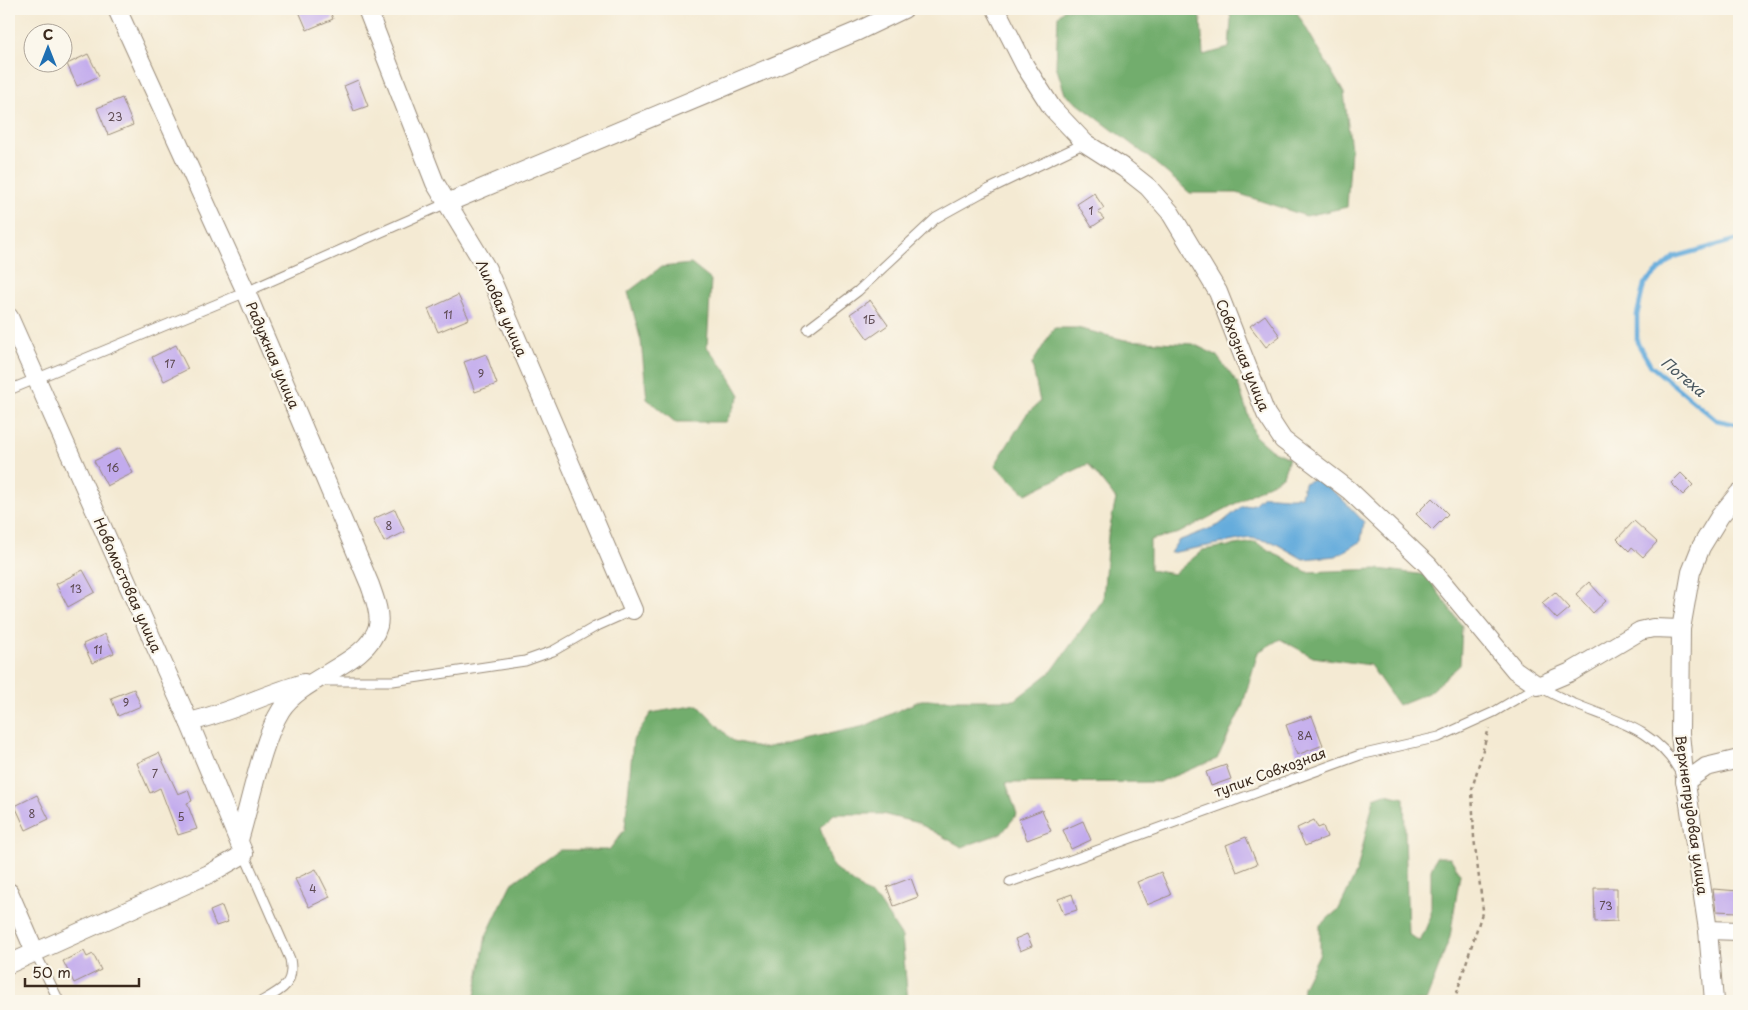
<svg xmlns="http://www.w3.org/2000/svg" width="1748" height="1010" font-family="'Playpen Sans',sans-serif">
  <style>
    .forest { fill: #72ad6d; stroke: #566c46 }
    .water { fill: #65acdc; stroke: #506b7d }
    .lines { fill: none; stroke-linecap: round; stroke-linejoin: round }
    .stream { stroke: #65acdc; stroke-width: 4.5 }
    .building { fill: #c2abed }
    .lane-casing { stroke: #988a78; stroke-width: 11 }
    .street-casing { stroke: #988a78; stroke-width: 20 }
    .path { stroke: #988a78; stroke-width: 2.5; stroke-dasharray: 4 4; stroke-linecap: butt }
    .lane { stroke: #fff; stroke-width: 9 }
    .street { stroke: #fff; stroke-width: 18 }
    .labels { text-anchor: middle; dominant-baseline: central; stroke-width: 4.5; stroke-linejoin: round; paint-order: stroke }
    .number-label { font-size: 11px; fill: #5d4a52 }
    .street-label { font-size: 14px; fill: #3b2a1e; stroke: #fbf7ec }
    .water-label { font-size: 15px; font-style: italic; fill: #4a5860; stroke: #fbf7ec }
  </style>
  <rect width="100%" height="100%" fill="#fbf7ec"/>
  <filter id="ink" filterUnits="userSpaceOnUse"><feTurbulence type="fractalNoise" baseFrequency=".02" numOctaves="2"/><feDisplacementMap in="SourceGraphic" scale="10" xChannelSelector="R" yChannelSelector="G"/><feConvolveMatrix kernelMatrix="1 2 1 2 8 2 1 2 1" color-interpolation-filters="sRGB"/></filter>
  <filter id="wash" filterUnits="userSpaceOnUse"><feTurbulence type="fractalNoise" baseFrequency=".0096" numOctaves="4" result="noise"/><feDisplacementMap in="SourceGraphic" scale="20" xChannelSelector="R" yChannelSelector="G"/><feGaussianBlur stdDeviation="1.12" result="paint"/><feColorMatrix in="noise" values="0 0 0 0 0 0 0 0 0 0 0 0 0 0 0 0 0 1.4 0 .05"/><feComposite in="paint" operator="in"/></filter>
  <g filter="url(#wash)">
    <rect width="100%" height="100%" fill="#f4ead3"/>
    <!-- forest -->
    <g class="forest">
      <path d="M1064 9H1195L1201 20 1203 55 1229 48 1231 20 1229 9H1295L1344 93 1351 149 1347 207 1306 216 1237 193H1190L1146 155 1065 94 1056 66 1058 16Z"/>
      <path d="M691 264 711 280 707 347 724 368 740 395 726 422H675L647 399 641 341 628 292 661 267Z"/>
      <path d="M1054 328H1077L1125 340 1193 344 1216 355 1238 384 1255 436 1271 450 1289 458 1283 476 1231 506 1179 533 1150 540V570L1174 574 1203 550 1255 542 1307 572 1378 569 1426 575 1462 626 1460 665 1428 693 1398 705 1370 665 1313 657 1280 639 1258 652 1242 707 1217 759 1159 782 1006 783 1017 814 1002 833 962 847 918 823 882 814H834L820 828 833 867 879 902 902 937 908 1001H474L486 936 511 884 559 850H609L625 829 633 740 651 713 698 705 733 741 764 748 865 726 921 700H1015L1052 671 1103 600 1108 536 1116 499 1088 464 1026 494 995 465 1026 415 1040 402 1032 364Z"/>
      <path d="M1385 794 1404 798 1408 934 1420 942 1431 916V870L1436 857H1450L1460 874 1450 937 1426 1001H1302L1303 987 1320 953V925L1339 909 1357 871 1374 798Z"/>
    </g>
    <!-- water -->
    <path class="water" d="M1317 478 1341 498 1364 522 1361 541 1336 556 1303 559 1273 542 1250 538 1170 553 1178 541 1219 525 1241 507 1254 504 1263 496C1277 495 1287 499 1301 496L1304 483Z"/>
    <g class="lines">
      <!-- stream -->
      <path class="stream" d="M1739 239 1674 257 1644 284 1637 315V342L1651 366 1716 420 1739 425"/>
    </g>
    <g id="blocks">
      <!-- building -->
      <g class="building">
        <path d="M298 9H329L333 19 307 30Z"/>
        <path d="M88 54 99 76 77 86 67 64Z"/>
        <path d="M358 80 368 106 354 111 344 86Z"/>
        <path d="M122 98 133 125 108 135 97 108Z"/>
        <path d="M1094 193 1104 208 1098 212 1104 219 1092 227 1077 204Z"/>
        <path d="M458 295 469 319 438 332 428 309Z"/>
        <path d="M870 300 888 325 868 339 850 314Z"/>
        <path d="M1265 315 1280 336 1266 347 1250 326Z"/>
        <path d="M176 345 188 369 164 381 152 357Z"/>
        <path d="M486 354 497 384 475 392 464 362Z"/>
        <path d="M120 448 133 473 107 486 94 461Z"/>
        <path d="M1681 473 1693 485 1683 495 1671 483Z"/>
        <path d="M1432 498 1448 514 1432 530 1416 514Z"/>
        <path d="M395 509 405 532 384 542 373 519Z"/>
        <path d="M1634 521 1657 542 1643 557 1632 547 1629 551 1617 539Z"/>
        <path d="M83 570 95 592 68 607 56 584Z"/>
        <path d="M1589 582 1606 601 1593 613 1576 594Z"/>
        <path d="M1555 592 1570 608 1557 619 1542 603Z"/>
        <path d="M105 634 114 653 92 663 83 644Z"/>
        <path d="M134 689 141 706 118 716 111 698Z"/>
        <path d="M1312 716 1323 745 1297 755 1286 725Z"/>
        <path d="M159 753 178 794 188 790 192 801 187 803 197 829 178 835 160 788 150 793 137 763Z"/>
        <path d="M1226 765 1231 779 1211 786 1206 772Z"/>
        <path d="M37 795 49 819 26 830 15 806Z"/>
        <path d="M1042 810 1051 831 1027 840 1019 819Z"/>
        <path d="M1314 820 1318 828 1323 826 1327 837 1305 846 1297 828Z"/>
        <path d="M1083 821 1091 840 1071 849 1063 830Z"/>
        <path d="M1246 837 1257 864 1237 872 1226 845Z"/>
        <path d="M316 869 330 897 309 907 295 879Z"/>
        <path d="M1161 872 1171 895 1147 905 1137 882Z"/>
        <path d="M911 878 918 897 894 906 887 887Z"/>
        <path d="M1594 888H1617V921L1595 922Z"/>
        <path d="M1713 889 1739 891 1737 912 1716 911Z"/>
        <path d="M1072 894 1077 910 1064 914 1058 899Z"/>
        <path d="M222 906 228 922 216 926 210 911Z"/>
        <path d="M1027 934 1032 946 1020 951 1015 939Z"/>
        <path d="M84 951 87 957 93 954 101 970 74 983 63 961Z"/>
      </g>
    </g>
  </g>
  <g filter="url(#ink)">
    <use href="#blocks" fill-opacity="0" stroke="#988a78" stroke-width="1"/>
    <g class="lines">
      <!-- lane casing -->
      <g class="lane-casing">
        <g id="lane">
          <path d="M808 329 858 291 936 218 981 193 1085 143"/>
          <path d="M9 390 246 292 447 203"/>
          <path d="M320 681H393L525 661 553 651 595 627 633 610"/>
          <path d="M244 854 290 959C295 984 282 990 262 1001"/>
          <path d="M1010 882 1360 755 1439 737 1494 712 1538 686C1549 692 1561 698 1572 703 1615 721 1655 728 1680 772"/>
          <path d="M35 952 59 1001"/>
        </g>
      </g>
      <!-- street casing -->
      <g class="street-casing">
        <g id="street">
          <path d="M117 9 246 292 370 585C374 597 381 613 378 626 368 664 303 676 281 710 262 740 250 804 239 840"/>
          <path d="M367 9 435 183 487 269 633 610"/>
          <path d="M996 9 1025 66 1052 108 1085 143 1124 168 1148 187 1170 212 1218 292 1266 414 1283 440 1349 490 1428 565 1515 670 1538 686 1571 672 1640 631 1653 628 1681 629"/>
          <path d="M447 203 858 31 904 9"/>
          <path d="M9 317 189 722 244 854 209 874 9 964"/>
          <path d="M189 722C229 713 265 694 304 683"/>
          <path d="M1685 782 1706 767 1739 759"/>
          <path d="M9 892 35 952"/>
          <path d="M1708 930 1739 931"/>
          <path d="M1714 1001 1708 930 1683 764 1680 733 1681 629 1691 572 1701 547 1720 516 1739 493"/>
        </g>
      </g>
      <!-- path -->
      <path class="path" d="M1454 1001 1483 910 1474 838 1472 789 1489 728"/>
      <!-- lane -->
      <use href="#lane" class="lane"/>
      <!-- street -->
      <use href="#street" class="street"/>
    </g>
  </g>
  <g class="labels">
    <!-- number labels -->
    <g class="number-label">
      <text x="115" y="116">23</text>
      <text x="1091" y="210">1</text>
      <text x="448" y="314">11</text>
      <text x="869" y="319">1Б</text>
      <text x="170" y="363">17</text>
      <text x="481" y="373">9</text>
      <text x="113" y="467">16</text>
      <text x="389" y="525">8</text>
      <text x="76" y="588">13</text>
      <text x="98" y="649">11</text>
      <text x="126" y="702">9</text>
      <text x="1305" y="735">8А</text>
      <text x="155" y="773">7</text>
      <text x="32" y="813">8</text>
      <text x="181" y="816">5</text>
      <text x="313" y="888">4</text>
      <text x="1606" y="905">73</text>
    </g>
    <!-- street labels -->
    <g class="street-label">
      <text transform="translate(502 308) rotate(66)">Лиловая улица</text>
      <text transform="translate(273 355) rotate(67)">Радужная улица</text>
      <text transform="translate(1243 355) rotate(68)">Совхозная улица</text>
      <text transform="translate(128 585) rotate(66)">Новомостовая улица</text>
      <text transform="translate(1270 772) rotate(-20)">тупик Совхозная</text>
      <text transform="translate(1692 815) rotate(82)">Верхнепрудовая улица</text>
    </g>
    <!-- water labels -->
    <g class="water-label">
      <text transform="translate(1684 376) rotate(40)">Потеха</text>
    </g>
  </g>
  <!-- margin -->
  <rect width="1748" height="1010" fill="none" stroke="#fbf7ec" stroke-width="30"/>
  <!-- north arrow -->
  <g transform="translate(48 48)"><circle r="24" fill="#fbf7ec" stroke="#aea59a"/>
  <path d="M0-4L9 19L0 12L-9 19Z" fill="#1f6fb2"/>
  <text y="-8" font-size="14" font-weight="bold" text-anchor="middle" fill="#3b2a1e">С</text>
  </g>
  <!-- scale -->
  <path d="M25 978v8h114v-8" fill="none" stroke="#3b2a1e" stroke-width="2.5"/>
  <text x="32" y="978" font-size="15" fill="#3b2a1e" stroke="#fbf7ec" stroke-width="4" paint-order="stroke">50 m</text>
</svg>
